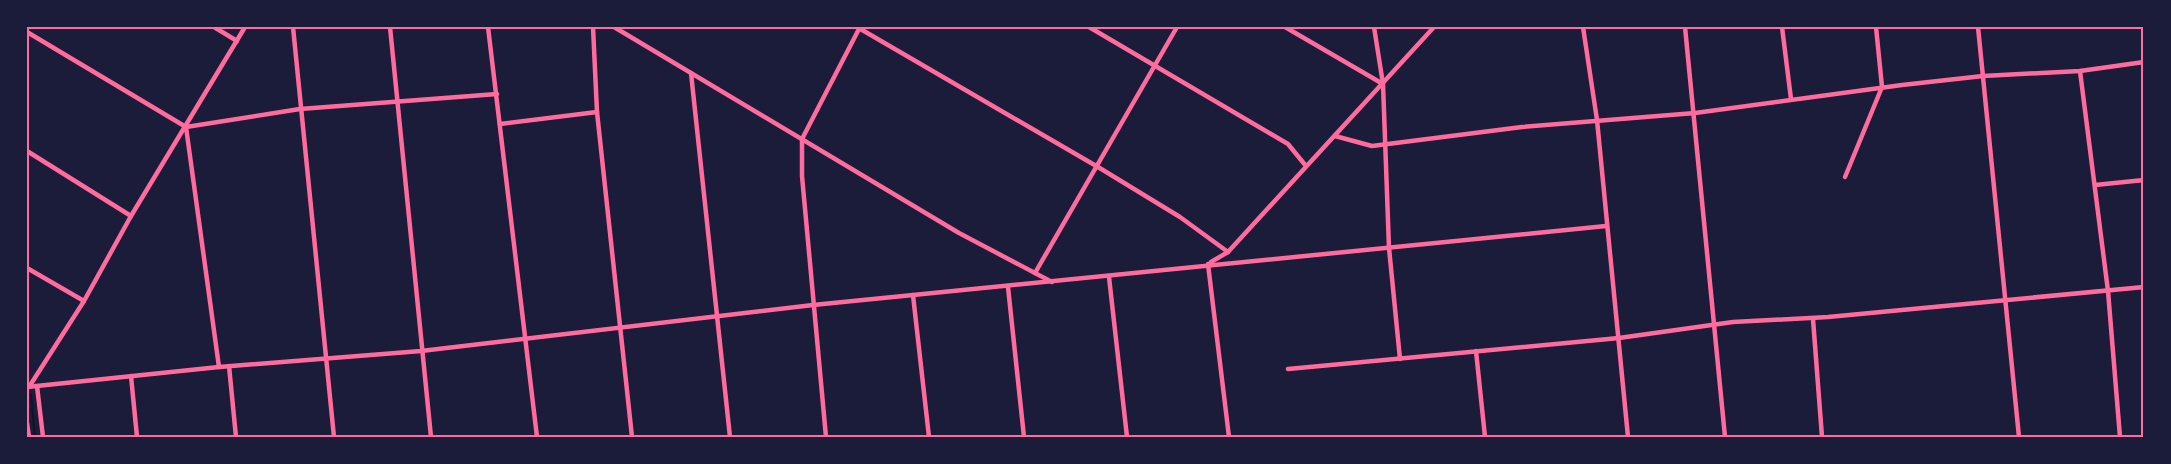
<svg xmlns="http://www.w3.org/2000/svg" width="2171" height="464" font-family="Signika,sans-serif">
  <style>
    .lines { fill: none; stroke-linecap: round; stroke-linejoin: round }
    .stream { stroke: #12122b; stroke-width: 2 }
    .minor { stroke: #ff6b9d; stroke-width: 4.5 }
    .neatline { fill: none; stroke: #ff6b9d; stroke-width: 2 }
  </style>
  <rect width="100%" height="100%" fill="#1b1b3a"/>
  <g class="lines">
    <!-- stream -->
    <path class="stream" d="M31 394 35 437"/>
    <!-- minor -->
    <g class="minor">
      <path d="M214 27 237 41"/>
      <path d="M293 27 334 437"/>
      <path d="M390 27 431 437"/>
      <path d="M488 27 537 437"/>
      <path d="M593 27 597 112 632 437"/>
      <path d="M614 27 959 233 1052 282"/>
      <path d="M857 27 1098 167 1180 217 1228 252"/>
      <path d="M1089 27 1288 144 1306 166"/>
      <path d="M1285 27 1383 84"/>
      <path d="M1374 27 1383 84 1389 248 1400 359"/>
      <path d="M1583 27 1597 120 1628 437"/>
      <path d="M1685 27 1725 437"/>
      <path d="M1782 27 1791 99"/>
      <path d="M1978 27 2019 437"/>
      <path d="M27 32 186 127 300 109 497 94"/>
      <path d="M2080 71 2108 291 2120 437"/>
      <path d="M691 73 730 437"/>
      <path d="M500 124 597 112"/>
      <path d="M186 127 219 367"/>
      <path d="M1335 136 1372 146 1522 127 1695 113 1902 85 1983 76 2080 71 2144 62"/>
      <path d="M27 151 131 216"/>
      <path d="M1845 177 1882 87 1876 27"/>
      <path d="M2095 185 2144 180"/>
      <path d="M1211 262 1228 252 1434 27"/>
      <path d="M1208 264 1229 437"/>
      <path d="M27 268 84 301"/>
      <path d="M1035 273 1177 27"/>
      <path d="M1109 277 1127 437"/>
      <path d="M1008 287 1024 437"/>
      <path d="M913 295 929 437"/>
      <path d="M1813 319 1822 437"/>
      <path d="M1476 351 1485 437"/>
      <path d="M229 366 236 437"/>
      <path d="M1288 369 1619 338 1733 322 1828 317 2144 287"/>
      <path d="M131 376 137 437"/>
      <path d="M37 386 43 437"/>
      <path d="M27 387 219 367 421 351 813 305 1606 226"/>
      <path d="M29 387 84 301 131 216 245 27"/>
      <path d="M27 423 29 437"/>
      <path d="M826 437 802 176V139L860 27"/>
    </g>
  </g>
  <!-- border -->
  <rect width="2171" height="464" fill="none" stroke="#1b1b3a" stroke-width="57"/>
  <rect x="28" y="28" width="2114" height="408" class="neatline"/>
</svg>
